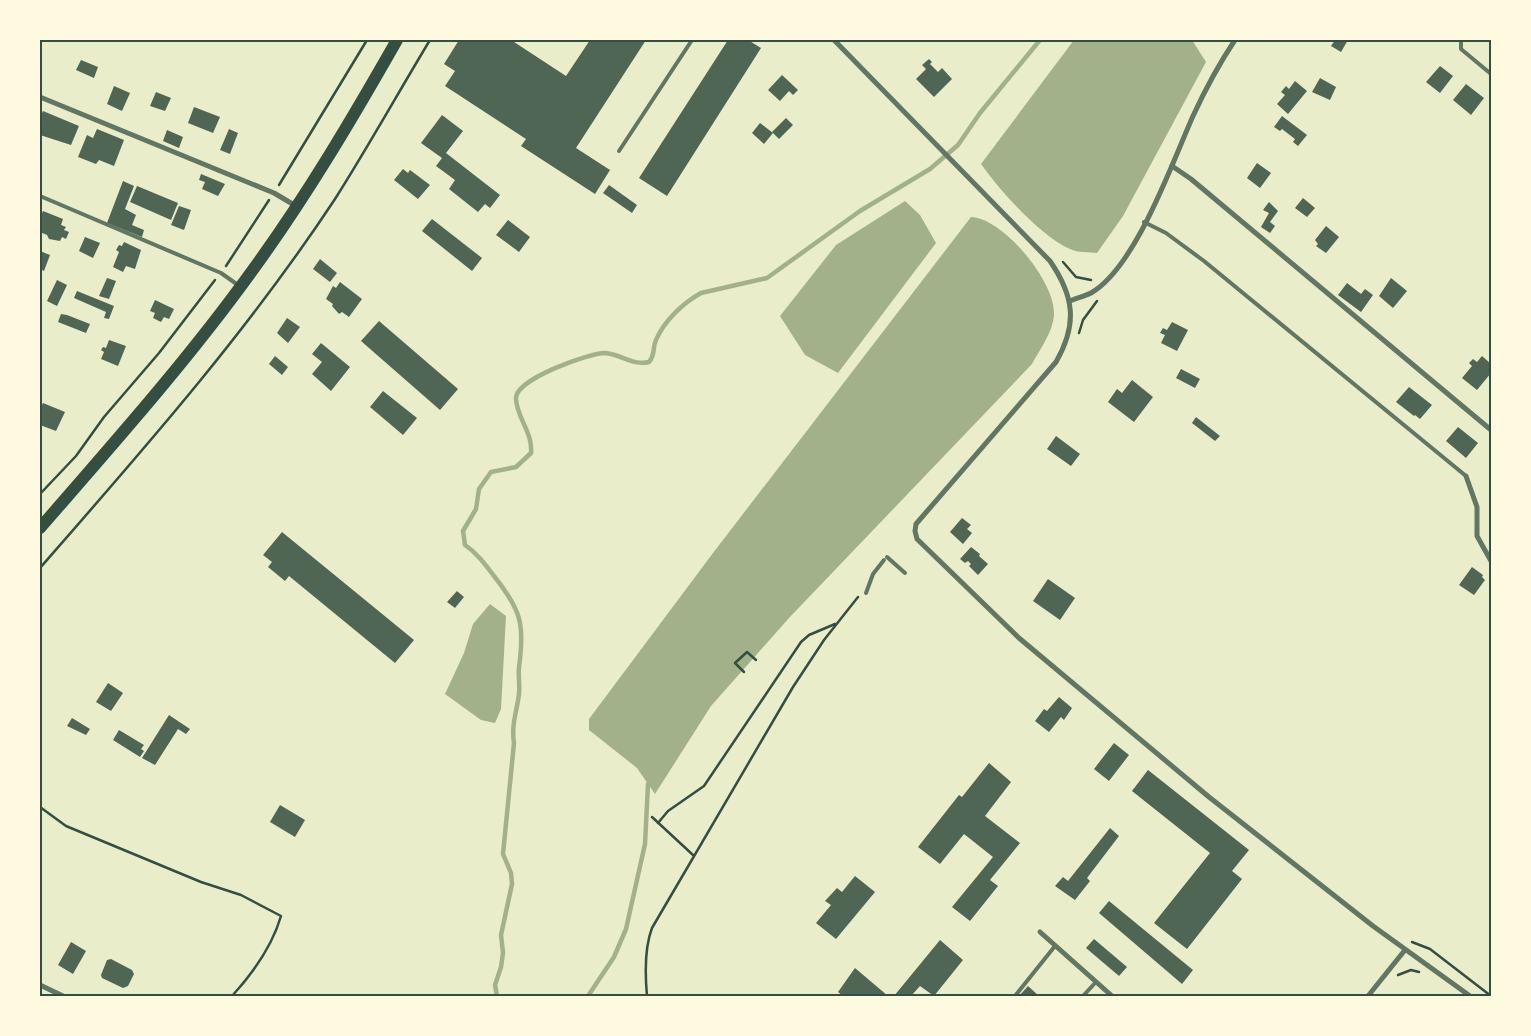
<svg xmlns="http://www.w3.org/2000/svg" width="1531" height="1036" font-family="Overpass,sans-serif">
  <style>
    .water { fill: #a3b18a }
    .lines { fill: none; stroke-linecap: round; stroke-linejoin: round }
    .stream { stroke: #a3b18a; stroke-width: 4.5 }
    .building { fill: #4f6655 }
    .path { stroke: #344e41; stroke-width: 2.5 }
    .service { stroke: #617663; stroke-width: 4 }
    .minor { stroke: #617663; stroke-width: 5 }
    .primary { stroke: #344e41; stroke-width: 12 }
    .neatline { fill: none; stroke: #344e41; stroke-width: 2 }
  </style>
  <rect width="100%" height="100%" fill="#e9edc9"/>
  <!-- water -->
  <g class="water">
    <path d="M1074 40H1192L1206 62 1123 216 1097 253C1089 252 1078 253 1070 249 1041 236 1000 191 981 164Z"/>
    <path d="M905 201 920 215 936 243 838 373 805 355 780 316 836 245Z"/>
    <path d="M971 217C1003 218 1056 282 1054 315 1053 332 1040 349 1032 364L789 618 711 706 655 794 637 768 589 730V719L713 553Z"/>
    <path d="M490 604 506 616 501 709 495 723 481 720 445 694 464 653 473 624Z"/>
  </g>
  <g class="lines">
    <!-- stream -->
    <g class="stream">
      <path d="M497 996 495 985 501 967 503 953 501 935 512 884 511 873 503 854 514 743C511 725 517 711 519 694 520 685 518 676 519 667 525 624 521 610 494 576 485 564 477 553 465 545L463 531 476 509 479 489 491 472 516 467 531 453C533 432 516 417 516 398 516 379 589 353 605 353 621 354 633 366 649 362 656 354 652 348 656 340 664 321 683 303 701 293L767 278 860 211 930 169 958 145 980 113 1040 40"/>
      <path d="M588 996 614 957 626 929 645 844 648 784"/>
    </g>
  </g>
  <!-- building -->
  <g class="building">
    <path d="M459 40H511L566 76 590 40H646L576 148 610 170 595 194 521 146 526 139 445 86 455 71 444 64Z"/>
    <path d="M728 40H748L761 48 667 196 639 178Z"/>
    <path d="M1335 40H1348L1341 52 1331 46Z"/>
    <path d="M929 59 932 62 930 64 938 72 942 68 952 79 934 97 916 79 926 69 922 65Z"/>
    <path d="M81 60 98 67 94 78 76 70Z"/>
    <path d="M1440 66 1453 76 1440 93 1426 82Z"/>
    <path d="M782 75 798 90 793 95 789 91 780 101 768 90Z"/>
    <path d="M1320 78 1336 87 1330 100 1312 92Z"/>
    <path d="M1295 81 1307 91 1288 114 1277 104 1285 95 1281 92 1286 86 1289 89Z"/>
    <path d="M1466 84 1484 98 1471 115 1453 100Z"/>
    <path d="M114 86 130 93 122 111 107 104Z"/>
    <path d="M156 92 171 98 165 111 150 106Z"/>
    <path d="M194 107 220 117 213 133 188 123Z"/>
    <path d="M43 111 79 126 71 145 40 135V118Z"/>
    <path d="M442 115 463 131 446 153 500 195 490 208 485 204 478 212 449 189 455 180 436 166 442 158 421 143Z"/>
    <path d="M1282 116 1307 135 1298 146 1293 142 1295 139 1282 129 1280 131 1274 127Z"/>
    <path d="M786 118 793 125 779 139 772 132Z"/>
    <path d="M760 123 773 133 764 144 752 133Z"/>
    <path d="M97 129 124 140 114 166 99 160 96 164 78 157 87 135 93 138Z"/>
    <path d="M229 129 238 133 230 154 220 150Z"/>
    <path d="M167 130 183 137 179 148 163 141Z"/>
    <path d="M1257 163 1271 173 1260 188 1247 178Z"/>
    <path d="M403 169 408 173 410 170 430 185 418 199 394 180Z"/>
    <path d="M201 174 225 184 218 196 202 189 205 182 199 180Z"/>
    <path d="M123 181 134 186 125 209 136 215 132 225 144 230 142 237 107 223Z"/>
    <path d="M609 185 637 205 632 213 603 193Z"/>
    <path d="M137 186 178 203 171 220 130 202Z"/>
    <path d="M1303 198 1315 208 1307 217 1295 208Z"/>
    <path d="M1269 202 1278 211 1270 222 1275 226 1270 233 1261 227 1269 213 1263 210Z"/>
    <path d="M179 206 191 210 184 230 171 225Z"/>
    <path d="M43 211 63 219 61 225 66 227 64 230 69 232 66 239 62 237 60 241 49 239 47 235 40 232V218Z"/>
    <path d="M432 219 482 258 472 271 422 231Z"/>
    <path d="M508 220 530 237 519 252 496 235Z"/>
    <path d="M1326 226 1339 237 1326 253 1316 246 1318 244 1315 240Z"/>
    <path d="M85 237 100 243 93 258 79 251Z"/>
    <path d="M124 242 141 250 135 269 126 266 123 272 113 267 119 252 116 250 119 245 122 246Z"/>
    <path d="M40 251 50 255 44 271 40 269Z"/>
    <path d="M320 259 337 273 330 282 313 269Z"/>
    <path d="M107 278 116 281 109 299 99 296Z"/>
    <path d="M1391 278 1407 291 1393 308 1379 296Z"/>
    <path d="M57 280 67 285 57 306 47 301Z"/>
    <path d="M340 282 362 299 349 317 342 312 339 314 332 306 333 304 326 299 333 286 336 288Z"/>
    <path d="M1347 283 1361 294 1365 289 1373 295 1361 312 1338 295Z"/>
    <path d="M77 291 114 306 109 319 104 318 106 312 74 298Z"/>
    <path d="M155 300 174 309 169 319 164 317 161 322 153 318 155 313 150 311Z"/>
    <path d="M61 314 67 315 90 324 86 333 58 322Z"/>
    <path d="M287 318 300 327 288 343 277 333Z"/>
    <path d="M379 321 458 389 440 410 361 341Z"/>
    <path d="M1172 322 1188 330 1177 351 1161 343 1165 335 1160 333 1163 328 1167 330Z"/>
    <path d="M109 340 126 346 118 366 101 359 104 352 101 350 103 347 106 348Z"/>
    <path d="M321 343 350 367 331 391 312 374 322 362 312 354Z"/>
    <path d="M275 356 288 367 282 375 269 364Z"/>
    <path d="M1482 356 1491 364V373L1477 390 1462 378 1472 366 1469 363 1473 359 1477 362Z"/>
    <path d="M1181 369 1200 379 1195 388 1176 378Z"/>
    <path d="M1132 380 1153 397 1134 422 1108 402 1117 389 1122 393Z"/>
    <path d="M1409 387 1432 405 1420 419 1415 415 1414 416 1396 402Z"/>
    <path d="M383 391 417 418 403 435 370 407Z"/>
    <path d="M43 403 65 412 56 431 40 425V409Z"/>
    <path d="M1196 417 1220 436 1215 441 1192 423Z"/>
    <path d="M1458 427 1478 443 1466 458 1446 441Z"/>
    <path d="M1056 436 1080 454 1071 466 1047 449Z"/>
    <path d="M962 518 971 525 967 529 972 533 963 544 950 532Z"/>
    <path d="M282 532 414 640 395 663 289 576 285 581 268 567 272 562 263 555Z"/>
    <path d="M971 547 980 554 979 556 988 564 978 575 969 566 971 564 968 561 965 563 960 559Z"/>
    <path d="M1472 567 1483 575 1482 577 1485 580 1474 595 1459 585Z"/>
    <path d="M1048 579 1075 598 1060 620 1033 601Z"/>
    <path d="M457 591 464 597 455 608 447 602Z"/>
    <path d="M108 683 123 693 111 711 96 702Z"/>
    <path d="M1059 697 1072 708 1064 720 1061 717 1049 732 1035 721 1044 709 1047 711Z"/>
    <path d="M169 715 190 729 186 734 178 729 155 765 142 758Z"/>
    <path d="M72 718 90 729 86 735 67 726Z"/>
    <path d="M119 730 144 745 141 749 144 751 140 757 113 740Z"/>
    <path d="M1114 743 1129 755 1109 781 1094 769Z"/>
    <path d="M989 763 1011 782 985 816 1020 843 990 880 998 886 970 921 952 907 993 857 964 834 940 864 918 847 959 795 962 797Z"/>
    <path d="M1148 770 1249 850 1232 871 1242 879 1187 949 1154 923 1210 853 1132 791Z"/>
    <path d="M280 805 305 820 295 837 270 822Z"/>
    <path d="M1110 828 1119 836 1087 878 1090 881 1075 900 1055 886 1063 877 1068 881Z"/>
    <path d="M855 876 875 892 836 939 816 923 831 905 825 901 837 888 842 892Z"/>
    <path d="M1109 901 1193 970 1182 984 1099 913Z"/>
    <path d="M1094 939 1127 967 1119 976 1086 948Z"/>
    <path d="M940 940 963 960 934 996 920 986 911 996H894Z"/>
    <path d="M71 942 86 951 73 974 58 965Z"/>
    <path d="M111 959 132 970 134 974 128 986 123 988 102 978 101 975 107 960Z"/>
    <path d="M855 968 888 996H843L838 992Z"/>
    <path d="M1028 986 1039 996H1019Z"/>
  </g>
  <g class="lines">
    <!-- path -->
    <g class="path">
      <path d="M279 185 367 40"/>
      <path d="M1063 262 1076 277 1091 280"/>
      <path d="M226 266 269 200"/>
      <path d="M1079 333 1083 320 1097 301"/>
      <path d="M40 494 76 456 104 417 159 353 215 280"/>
      <path d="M40 568C143 450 248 331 335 199 368 147 398 93 430 40"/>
      <path d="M744 672 735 663 747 652 756 660"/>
      <path d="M40 807 66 826 201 882 241 895 281 916C272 947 253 973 232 996"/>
      <path d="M652 817 693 855"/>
      <path d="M658 823 668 811 704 786 801 642 809 635 835 624"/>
      <path d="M1412 942 1430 949 1491 996"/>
      <path d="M1398 975 1411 970 1419 972"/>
      <path d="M647 996C645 974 644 949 652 928L793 687 824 640 858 597"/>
    </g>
    <!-- service -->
    <g class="service">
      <path d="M1461 40V49L1491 74"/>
      <path d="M619 151 692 40"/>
      <path d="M40 196 221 273 238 285"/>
      <path d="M1144 222 1166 233 1204 261 1466 476"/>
      <path d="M887 557 905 573"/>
      <path d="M866 593 873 574 884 560"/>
      <path d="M1015 996 1055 946"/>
      <path d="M1083 996 1096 982"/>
    </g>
    <!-- minor -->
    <g class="minor">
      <path d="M834 40 1050 261C1074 296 1078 324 1056 362L916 524 915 531 917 539 1019 638 1209 797 1373 926 1470 996"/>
      <path d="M40 97 274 193 296 206"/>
      <path d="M1172 166 1191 179 1491 430"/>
      <path d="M1070 301C1077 298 1085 296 1091 293 1136 267 1172 163 1193 116 1205 90 1219 64 1235 40"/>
      <path d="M1466 476 1477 507V536L1491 561"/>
      <path d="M1040 932 1112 996"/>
      <path d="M40 985 63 996"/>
      <path d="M1368 996 1405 950"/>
    </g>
    <!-- primary -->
    <path class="primary" d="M40 528C113 444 187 361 252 271 306 197 352 119 397 40"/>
  </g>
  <!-- border -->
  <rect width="1531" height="1036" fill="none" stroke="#fefae0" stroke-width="82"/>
  <rect x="41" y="41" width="1449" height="954" class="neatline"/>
</svg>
